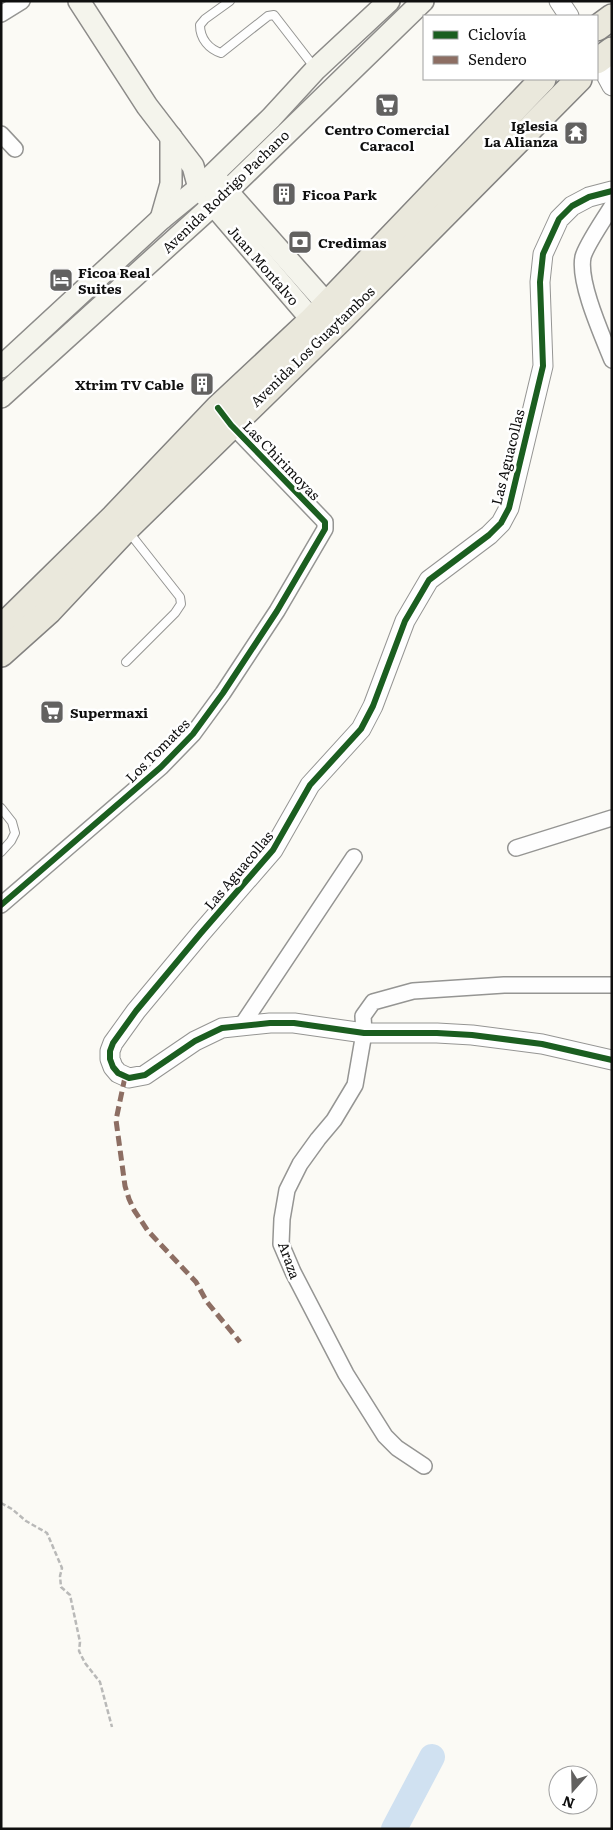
<svg xmlns="http://www.w3.org/2000/svg" width="613" height="1830" font-family="Literata,serif">
  <style>
    .lines { fill: none; stroke-linecap: round; stroke-linejoin: round }
    .river { stroke: #d0e1f1; stroke-width: 26 }
    .service-casing { stroke: #959593; stroke-width: 10 }
    .minor-casing { stroke: #959593; stroke-width: 18 }
    .tertiary-casing { stroke: #959593; stroke-width: 21 }
    .secondary-casing { stroke: #8c8b89; stroke-width: 24 }
    .primary-casing { stroke: #838280; stroke-width: 28 }
    .path { stroke: #b9b9b8; stroke-width: 2.5; stroke-dasharray: 5 2.5; stroke-linecap: butt }
    .service { stroke: #fefefe; stroke-width: 8 }
    .minor { stroke: #fefefe; stroke-width: 15 }
    .tertiary { stroke: #fefefe; stroke-width: 19 }
    .secondary { stroke: #f4f4ec; stroke-width: 21 }
    .primary { stroke: #eae8dc; stroke-width: 25 }
    .quiet { stroke: #8d6e63; stroke-width: 5; stroke-dasharray: 10 5; stroke-linecap: butt }
    .cycleway-casing { stroke: #fff; stroke-width: 9 }
    .cycleway { stroke: #1b5e20; stroke-width: 6 }
    .labels { text-anchor: middle; dominant-baseline: central; stroke-width: 5; stroke-linejoin: round; paint-order: stroke }
    .poi-label { font-size: 14px; font-weight: bold; fill: #0f0f0f; stroke: #fff; text-anchor: start }
    .street-label { font-size: 14px; fill: #0f0f0f; stroke: #fff }
  </style>
  <rect width="100%" height="100%" fill="#fbfaf5"/>
  <g class="lines">
    <!-- river -->
    <path class="river" d="M394 1829 432 1757"/>
    <!-- service casing -->
    <g class="service-casing">
      <g id="service">
        <path d="M230 1 205 19 200 25C200 39 209 49 221 53L268 16 274 15 315 68"/>
        <path d="M126 662 175 613 181 604 180 597 128 531"/>
        <path d="M1 808 12 822 15 833 11 841 1 852"/>
      </g>
    </g>
    <!-- minor casing -->
    <g class="minor-casing">
      <g id="minor">
        <path d="M1 14 22 1"/>
        <path d="M1 134 15 149"/>
        <path d="M612 206C605 218 586 245 583 257 578 282 602 335 612 360"/>
        <path d="M516 848 612 818"/>
        <path d="M1 905 161 767 193 734 223 693 277 611 325 529V522L226 419"/>
        <path d="M242 1025 354 857"/>
        <path d="M424 1466 397 1448 385 1436 346 1374 293 1272 281 1244 282 1219 287 1190 300 1164 318 1139 334 1120 355 1085 364 1033 363 1016 373 1002 413 991 504 985H612"/>
      </g>
    </g>
    <!-- tertiary casing -->
    <g class="tertiary-casing">
      <g id="tertiary">
        <path d="M559 1 569 16"/>
        <path d="M597 58 612 86"/>
        <path d="M612 191 589 197 572 206 559 219 543 254 540 282 543 366 509 508 501 523 489 535 429 580 405 621 373 706 361 729 310 785 273 850 201 933 136 1011 113 1043 110 1051V1059L113 1067 118 1073 129 1078 145 1075 195 1041 222 1028 270 1023H294L364 1033H437L472 1035 542 1044 612 1060"/>
      </g>
    </g>
    <!-- secondary casing -->
    <g class="secondary-casing">
      <g id="secondary">
        <path d="M79 1 147 106 193 166 199 188 312 320 323 330"/>
        <path d="M218 181 327 304 338 314"/>
        <path d="M161 219 171 184V137"/>
        <path d="M1 367 161 219 199 188 271 118 316 69 389 1"/>
        <path d="M1 397 213 205 423 1"/>
      </g>
    </g>
    <!-- primary casing -->
    <g class="primary-casing">
      <g id="primary">
        <path d="M597 28 612 17"/>
        <path d="M597 61 612 50"/>
        <path d="M1 628 114 517 218 408 312 320 543 79"/>
        <path d="M1 654 49 611 126 529 342 318 579 79"/>
      </g>
    </g>
    <!-- path -->
    <path class="path" d="M1 1503 12 1509 26 1521 47 1533 62 1568 60 1576 61 1587 70 1595 80 1642 79 1651 85 1663 100 1682 112 1727"/>
    <!-- service -->
    <use href="#service" class="service"/>
    <!-- minor -->
    <use href="#minor" class="minor"/>
    <!-- tertiary -->
    <use href="#tertiary" class="tertiary"/>
    <!-- secondary -->
    <use href="#secondary" class="secondary"/>
    <!-- primary -->
    <use href="#primary" class="primary"/>
    <!-- quiet -->
    <path class="quiet" d="M125 1077 116 1120 125 1186 129 1199 134 1210 148 1231 196 1282 207 1302 240 1342"/>
    <!-- cycleway casing -->
    <g class="cycleway-casing">
      <g id="cycleway">
        <path d="M612 191 589 197 572 206 559 219 543 254 540 282 543 366 509 508 501 523 489 535 429 580 405 621 373 706 361 729 310 785 273 850 201 933 136 1011 113 1043 110 1051V1059L113 1067 118 1073 129 1078 145 1075 195 1041 222 1028 270 1023H294L364 1033H437L472 1035 542 1044 612 1060"/>
        <path d="M1 905 161 767 193 734 223 693 277 611 325 529V522L231 425 218 408"/>
      </g>
    </g>
    <!-- cycleway -->
    <use href="#cycleway" class="cycleway"/>
  </g>
  <!-- icons -->
  <defs>
    <g id="supermarket-square" transform="scale(1.25)"><rect x="-9" y="-9" width="18" height="18" rx="4" fill="#626160" stroke="#fff"/><path d="M-6-5.5h2.5l.6 2H6L4.5 2H-2.5L-4.4-4H-6ZM-1.5 3.2a1.3 1.3 0 1 0 .1 0ZM3 3.2a1.3 1.3 0 1 0 .1 0Z" fill="#fff"/></g>
    <g id="temple-square" transform="scale(1.25)"><rect x="-9" y="-9" width="18" height="18" rx="4" fill="#626160" stroke="#fff"/><path d="M0-6L5-2H3V0L6.5 2.5H4V6H1.5V3h-3V6H-4V2.5H-6.5L-3 0V-2H-5Z" fill="#fff"/></g>
    <g id="building-square" transform="scale(1.25)"><rect x="-9" y="-9" width="18" height="18" rx="4" fill="#626160" stroke="#fff"/><path d="M-4-6H4V6H1V3H-1V6H-4ZM-2.5-4.3h1.7v1.8h-1.7ZM.8-4.3h1.7v1.8H.8ZM-2.5-1h1.7V.8h-1.7ZM.8-1h1.7V.8H.8Z" fill="#fff"/></g>
    <g id="bank-square" transform="scale(1.25)"><rect x="-9" y="-9" width="18" height="18" rx="4" fill="#626160" stroke="#fff"/><path d="M-6-4H6V4H-6ZM0-2.3a2.3 2.3 0 1 0 0 4.6a2.3 2.3 0 1 0 0-4.6Z" fill="#fff"/></g>
    <g id="hotel-square" transform="scale(1.25)"><rect x="-9" y="-9" width="18" height="18" rx="4" fill="#626160" stroke="#fff"/><path d="M-6-4.5h1.5V1H6V5H4.5V3h-9V5H-6ZM-4 0a1.8 1.8 0 1 1 3.6 0ZM.5 0V-2.5h3Q6-2.5 6 0Z" fill="#fff"/></g>
  </defs>
  <g fill-rule="evenodd">
    <use href="#supermarket-square" x="387" y="105"/>
    <use href="#temple-square" x="576" y="133"/>
    <use href="#building-square" x="284" y="194"/>
    <use href="#bank-square" x="300" y="242"/>
    <use href="#hotel-square" x="61" y="280"/>
    <use href="#building-square" x="202" y="384"/>
    <use href="#supermarket-square" x="52" y="712"/>
  </g>
  <g class="labels">
    <!-- poi labels -->
    <g class="poi-label">
      <text x="558" y="125" text-anchor="end">Iglesia<tspan x="558" dy="16">La Alianza</tspan></text>
      <text x="387" y="129" text-anchor="middle">Centro Comercial<tspan x="387" dy="16">Caracol</tspan></text>
      <text x="302" y="194">Ficoa Park</text>
      <text x="318" y="242">Credimas</text>
      <text x="78" y="272">Ficoa Real<tspan x="78" dy="16">Suites</tspan></text>
      <text x="184" y="384" text-anchor="end">Xtrim TV Cable</text>
      <text x="70" y="712">Supermaxi</text>
    </g>
    <!-- street labels -->
    <g class="street-label">
      <text transform="translate(225 191) rotate(-44)">Avenida Rodrigo Pachano</text>
      <text transform="translate(264 265) rotate(49)">Juan Montalvo</text>
      <text transform="translate(312 346) rotate(-44)">Avenida Los Guaytambos</text>
      <text transform="translate(507 457) rotate(-76)">Las Aguacollas</text>
      <text transform="translate(282 460) rotate(46)">Las Chirimoyas</text>
      <text transform="translate(157 750) rotate(-45)">Los Tomates</text>
      <text transform="translate(238 870) rotate(-50)">Las Aguacollas</text>
      <text transform="translate(290 1260) rotate(70)">Araza</text>
    </g>
  </g>
  <!-- border -->
  <rect width="613" height="1830" fill="none" stroke="#0f0f0f" stroke-width="5"/>
  <!-- legend -->
  <rect x="423" y="15" width="175" height="65" fill="#ffffff" stroke="#9f9f9f"/>
  <rect x="433" y="31" width="25" height="8" fill="#1b5e20" stroke="#9f9f9f"/>
  <text x="468" y="40" font-size="15" fill="#0f0f0f">Ciclovía</text>
  <rect x="433" y="56" width="25" height="8" fill="#8d6e63" stroke="#9f9f9f"/>
  <text x="468" y="65" font-size="15" fill="#0f0f0f">Sendero</text>
  <!-- north arrow -->
  <g transform="translate(573 1790) rotate(200)"><circle r="24" fill="#ffffff" stroke="#9f9f9f"/>
  <path d="M0-4L9 19L0 12L-9 19Z" fill="#626160"/>
  <text y="-8" font-size="14" font-weight="bold" text-anchor="middle" fill="#0f0f0f">N</text>
  </g>
</svg>
